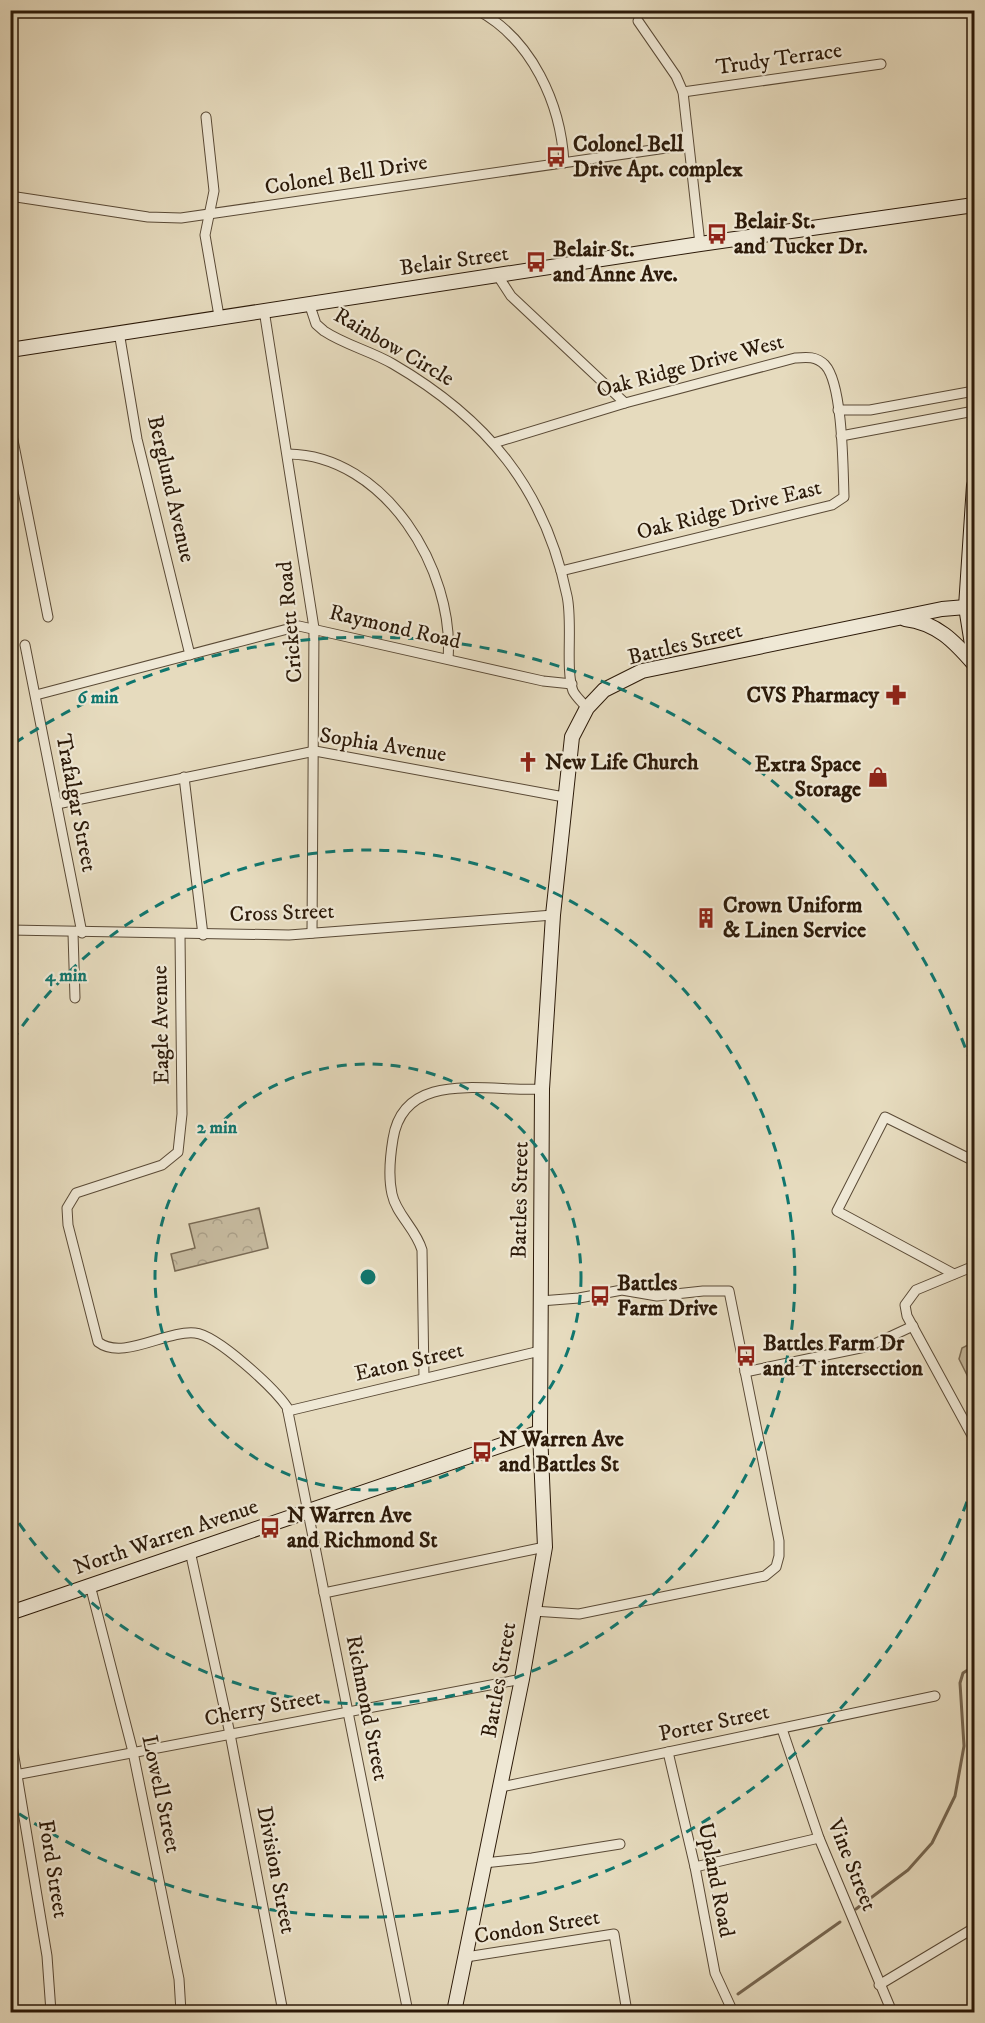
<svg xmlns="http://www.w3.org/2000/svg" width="985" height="2023" font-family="'IM FELL DW Pica',serif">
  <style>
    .grass { fill: #c6ba9f; stroke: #796a54; stroke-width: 1.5 }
    .forest { fill: url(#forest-crowns); stroke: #796a54; stroke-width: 1.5 }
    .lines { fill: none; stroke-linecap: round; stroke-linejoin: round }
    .stream { stroke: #766650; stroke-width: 3 }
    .street-casing { stroke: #5a4a36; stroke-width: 11 }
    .secondary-casing { stroke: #2c1a09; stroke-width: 16 }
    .street { stroke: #efe8d5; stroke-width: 9 }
    .secondary { stroke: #efe8d5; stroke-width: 14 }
    .ring { fill: none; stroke: #0f766e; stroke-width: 3; stroke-dasharray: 10 8 }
    .labels { text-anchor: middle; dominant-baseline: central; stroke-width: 4.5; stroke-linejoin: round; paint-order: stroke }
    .street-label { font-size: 22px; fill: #2c1a09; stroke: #efe8d5 }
    .poi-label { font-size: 22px; font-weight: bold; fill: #2c1a09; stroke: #efe8d5; text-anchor: start }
    .centre { fill: #0f766e; stroke: #efe8d5; stroke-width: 3 }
    .ring-label { font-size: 18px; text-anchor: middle; font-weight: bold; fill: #0f766e; stroke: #efe8d5; stroke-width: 4.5; stroke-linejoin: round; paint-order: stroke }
  </style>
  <defs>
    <pattern id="forest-crowns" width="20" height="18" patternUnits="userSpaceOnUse" patternTransform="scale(1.5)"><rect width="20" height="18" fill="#c6ba9f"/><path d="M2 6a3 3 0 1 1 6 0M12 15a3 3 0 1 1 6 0" fill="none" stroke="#aa9f88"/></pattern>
  </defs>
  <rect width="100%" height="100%" fill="#e6dbbe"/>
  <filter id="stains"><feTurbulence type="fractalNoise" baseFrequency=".00333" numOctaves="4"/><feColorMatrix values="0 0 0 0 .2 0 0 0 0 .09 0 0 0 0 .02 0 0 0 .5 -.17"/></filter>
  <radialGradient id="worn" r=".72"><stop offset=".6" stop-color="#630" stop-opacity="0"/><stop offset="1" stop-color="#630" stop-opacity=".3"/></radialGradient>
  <!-- grass -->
  <path class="grass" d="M974 1342V1389L959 1359 962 1348Z"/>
  <!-- forest -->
  <path class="forest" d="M259 1208 268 1248 175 1271 171 1254 195 1248 189 1224Z"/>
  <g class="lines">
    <!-- stream -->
    <g class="stream">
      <path d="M856 1909 908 1870 932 1843 955 1796 964 1746 960 1683 963 1673 974 1666"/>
      <path d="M738 1994 840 1922"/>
      <path d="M713 2012 720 2008"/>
    </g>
    <!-- street casing -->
    <g class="street-casing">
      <g id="street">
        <path d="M477 10C532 39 561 104 564 163"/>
        <path d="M638 21 676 76 683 92 700 244"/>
        <path d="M683 92 881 64"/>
        <path d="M206 117 214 191 205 235 219 316"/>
        <path d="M10 196 148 217 181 218 687 145"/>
        <path d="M498 276 511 296 625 403"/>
        <path d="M309 303 316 324 324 331C345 345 371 351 393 364 486 418 545 488 567 596 573 623 565 669 573 691 576 697 583 703 587 708"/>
        <path d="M264 310 314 628 312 933"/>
        <path d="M119 332 137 439 190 655"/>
        <path d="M838 410H870L974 391"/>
        <path d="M10 425 48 617"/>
        <path d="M841 436 974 411"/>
        <path d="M494 443 625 403 795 358C807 357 816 356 825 365 843 384 843 470 844 497L832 505 561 571"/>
        <path d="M288 454C385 455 455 570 448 659"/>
        <path d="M25 645 82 933"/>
        <path d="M36 695 299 626 543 681 572 684"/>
        <path d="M184 777 203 935"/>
        <path d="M57 804 315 751 564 797"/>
        <path d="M10 930 289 935 553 915"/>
        <path d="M73 933 75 998"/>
        <path d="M180 935 182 1114 178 1152 162 1165 76 1193 67 1208 68 1225 98 1342C123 1361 166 1330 195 1333 217 1335 274 1388 287 1407L408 2012"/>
        <path d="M974 1266 916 1290 905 1305 907 1316 974 1439"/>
        <path d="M954 1274 837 1211 885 1117 974 1161"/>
        <path d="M745 1372 870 1346 913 1326"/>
        <path d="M424 1378 422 1250C416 1229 396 1214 392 1194 388 1176 390 1157 393 1139 404 1067 492 1093 542 1089"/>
        <path d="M288 1411 540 1351"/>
        <path d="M190 1551 230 1734 283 2012"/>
        <path d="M90 1585 133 1752 179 1979 181 2012"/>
        <path d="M324 1593 545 1547"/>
        <path d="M533 1611 579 1614 765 1576 776 1567 779 1556V1541L729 1291H703L657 1296 622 1290 579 1298 540 1301"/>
        <path d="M782 1729 819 1838 892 2012"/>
        <path d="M10 1733 47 1956 51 2012"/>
        <path d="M668 1752 695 1867 715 1973 733 2012"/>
        <path d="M10 1776 522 1679"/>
        <path d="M501 1787 935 1696"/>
        <path d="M484 1863 532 1858 620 1844"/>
        <path d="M695 1867 819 1838"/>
        <path d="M466 1957 614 1934 627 2012"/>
        <path d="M879 1985 974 1928"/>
      </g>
    </g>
    <!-- secondary casing -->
    <g class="secondary-casing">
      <g id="secondary">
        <path d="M10 350 700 244 974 205"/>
        <path d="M974 485 966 607 974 657"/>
        <path d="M905 619C937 623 954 641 974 664"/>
        <path d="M10 1613 540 1432"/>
        <path d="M454 2012 522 1679 545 1547 540 1432 542 1089 553 915 572 737 587 708 604 690 642 671 942 609 966 607"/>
      </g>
    </g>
    <!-- street -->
    <use href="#street" class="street"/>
    <!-- secondary -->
    <use href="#secondary" class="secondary"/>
  </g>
  <!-- distance rings -->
  <g class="ring">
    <circle cx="368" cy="1277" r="213"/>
    <path d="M12 1041A427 427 0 1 1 12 1513"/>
    <path d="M973 1485A640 640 0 0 1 15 1811M15 743A640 640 0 0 1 973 1069"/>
  </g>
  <!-- icons -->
  <defs>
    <g id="bus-bare" transform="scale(1.62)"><path d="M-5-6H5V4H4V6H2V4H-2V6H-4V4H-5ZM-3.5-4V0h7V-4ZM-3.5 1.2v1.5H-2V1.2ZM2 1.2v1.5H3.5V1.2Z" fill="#8f2418" stroke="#efe8d5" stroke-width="2.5" paint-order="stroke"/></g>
    <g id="pharmacy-bare" transform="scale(1.62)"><path d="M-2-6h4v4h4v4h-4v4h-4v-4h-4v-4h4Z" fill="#8f2418" stroke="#efe8d5" stroke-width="2.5" paint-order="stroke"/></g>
    <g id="church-bare" transform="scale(1.62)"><path d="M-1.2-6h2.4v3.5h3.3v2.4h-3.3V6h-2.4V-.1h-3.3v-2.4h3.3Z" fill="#8f2418" stroke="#efe8d5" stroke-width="2.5" paint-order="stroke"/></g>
    <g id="shop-bare" transform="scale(1.62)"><path d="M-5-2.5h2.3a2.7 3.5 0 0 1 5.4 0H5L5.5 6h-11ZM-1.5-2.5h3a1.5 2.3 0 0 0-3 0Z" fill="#8f2418" stroke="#efe8d5" stroke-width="2.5" paint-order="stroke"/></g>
    <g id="building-bare" transform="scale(1.62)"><path d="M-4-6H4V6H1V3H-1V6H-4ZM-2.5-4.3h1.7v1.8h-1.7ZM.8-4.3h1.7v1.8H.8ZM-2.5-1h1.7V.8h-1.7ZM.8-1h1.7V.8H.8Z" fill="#8f2418" stroke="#efe8d5" stroke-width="2.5" paint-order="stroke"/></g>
  </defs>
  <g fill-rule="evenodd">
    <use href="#bus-bare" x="556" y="157"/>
    <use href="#bus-bare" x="717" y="234"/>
    <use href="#bus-bare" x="536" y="262"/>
    <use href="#pharmacy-bare" x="896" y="695"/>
    <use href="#church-bare" x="528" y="762"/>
    <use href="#shop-bare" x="878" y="777"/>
    <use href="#building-bare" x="706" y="918"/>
    <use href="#bus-bare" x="600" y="1296"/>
    <use href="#bus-bare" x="746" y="1356"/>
    <use href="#bus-bare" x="482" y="1452"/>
    <use href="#bus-bare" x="270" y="1528"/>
  </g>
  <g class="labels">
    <!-- street labels -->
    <g class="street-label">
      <text transform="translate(779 59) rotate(-8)">Trudy Terrace</text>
      <text transform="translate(346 175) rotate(-9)">Colonel Bell Drive</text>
      <text transform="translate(454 261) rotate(-8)">Belair Street</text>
      <text transform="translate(394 347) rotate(30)">Rainbow Circle</text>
      <text transform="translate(690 366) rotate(-15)">Oak Ridge Drive West</text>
      <text transform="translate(171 489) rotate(77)">Berglund Avenue</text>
      <text transform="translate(729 510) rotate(-14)">Oak Ridge Drive East</text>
      <text transform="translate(290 622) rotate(-95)">Crickett Road</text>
      <text transform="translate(395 627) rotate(13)">Raymond Road</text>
      <text transform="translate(685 644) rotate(-14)">Battles Street</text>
      <text transform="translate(383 745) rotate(9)">Sophia Avenue</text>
      <text transform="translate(76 803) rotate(79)">Trafalgar Street</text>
      <text transform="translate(282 913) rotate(-2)">Cross Street</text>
      <text transform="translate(161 1025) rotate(-91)">Eagle Avenue</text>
      <text transform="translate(520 1200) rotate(-89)">Battles Street</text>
      <text transform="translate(409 1362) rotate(-13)">Eaton Street</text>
      <text transform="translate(166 1537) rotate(-19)">North Warren Avenue</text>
      <text transform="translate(499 1680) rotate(-80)">Battles Street</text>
      <text transform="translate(263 1708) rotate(-11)">Cherry Street</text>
      <text transform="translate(367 1708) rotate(79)">Richmond Street</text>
      <text transform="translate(714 1723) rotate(-12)">Porter Street</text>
      <text transform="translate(161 1794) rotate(78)">Lowell Street</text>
      <text transform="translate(852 1865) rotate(68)">Vine Street</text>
      <text transform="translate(53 1869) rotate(81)">Ford Street</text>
      <text transform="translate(276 1870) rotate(79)">Division Street</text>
      <text transform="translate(716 1880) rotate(79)">Upland Road</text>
      <text transform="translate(537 1927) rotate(-9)">Condon Street</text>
    </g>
    <!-- poi labels -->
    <g class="poi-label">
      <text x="573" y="144">Colonel Bell<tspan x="573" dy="25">Drive Apt. complex</tspan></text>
      <text x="734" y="221">Belair St.<tspan x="734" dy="25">and Tucker Dr.</tspan></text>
      <text x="553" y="249">Belair St.<tspan x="553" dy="25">and Anne Ave.</tspan></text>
      <text x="879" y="695" text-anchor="end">CVS Pharmacy</text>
      <text x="545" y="762">New Life Church</text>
      <text x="861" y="764" text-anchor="end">Extra Space<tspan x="861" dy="25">Storage</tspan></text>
      <text x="723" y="905">Crown Uniform<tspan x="723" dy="25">&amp; Linen Service</tspan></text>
      <text x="617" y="1283">Battles<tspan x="617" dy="25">Farm Drive</tspan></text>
      <text x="763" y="1343">Battles Farm Dr<tspan x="763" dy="25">and T intersection</tspan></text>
      <text x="499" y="1439">N Warren Ave<tspan x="499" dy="25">and Battles St</tspan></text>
      <text x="287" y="1515">N Warren Ave<tspan x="287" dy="25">and Richmond St</tspan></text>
    </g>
  </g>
  <circle cx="368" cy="1277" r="9" class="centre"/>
  <g class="ring-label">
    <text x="98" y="703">6 min</text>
    <text x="66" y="981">4 min</text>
    <text x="217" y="1133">2 min</text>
  </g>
  <!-- margin -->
  <rect width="985" height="2023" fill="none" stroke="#e6dbbe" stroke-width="36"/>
  <rect x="12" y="12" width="961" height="1999" fill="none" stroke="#2c1a09" stroke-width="3"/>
  <rect x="18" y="18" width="949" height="1987" fill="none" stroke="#2c1a09" stroke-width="1.5"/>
  <rect width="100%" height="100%" filter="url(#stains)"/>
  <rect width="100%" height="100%" fill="url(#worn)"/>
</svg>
